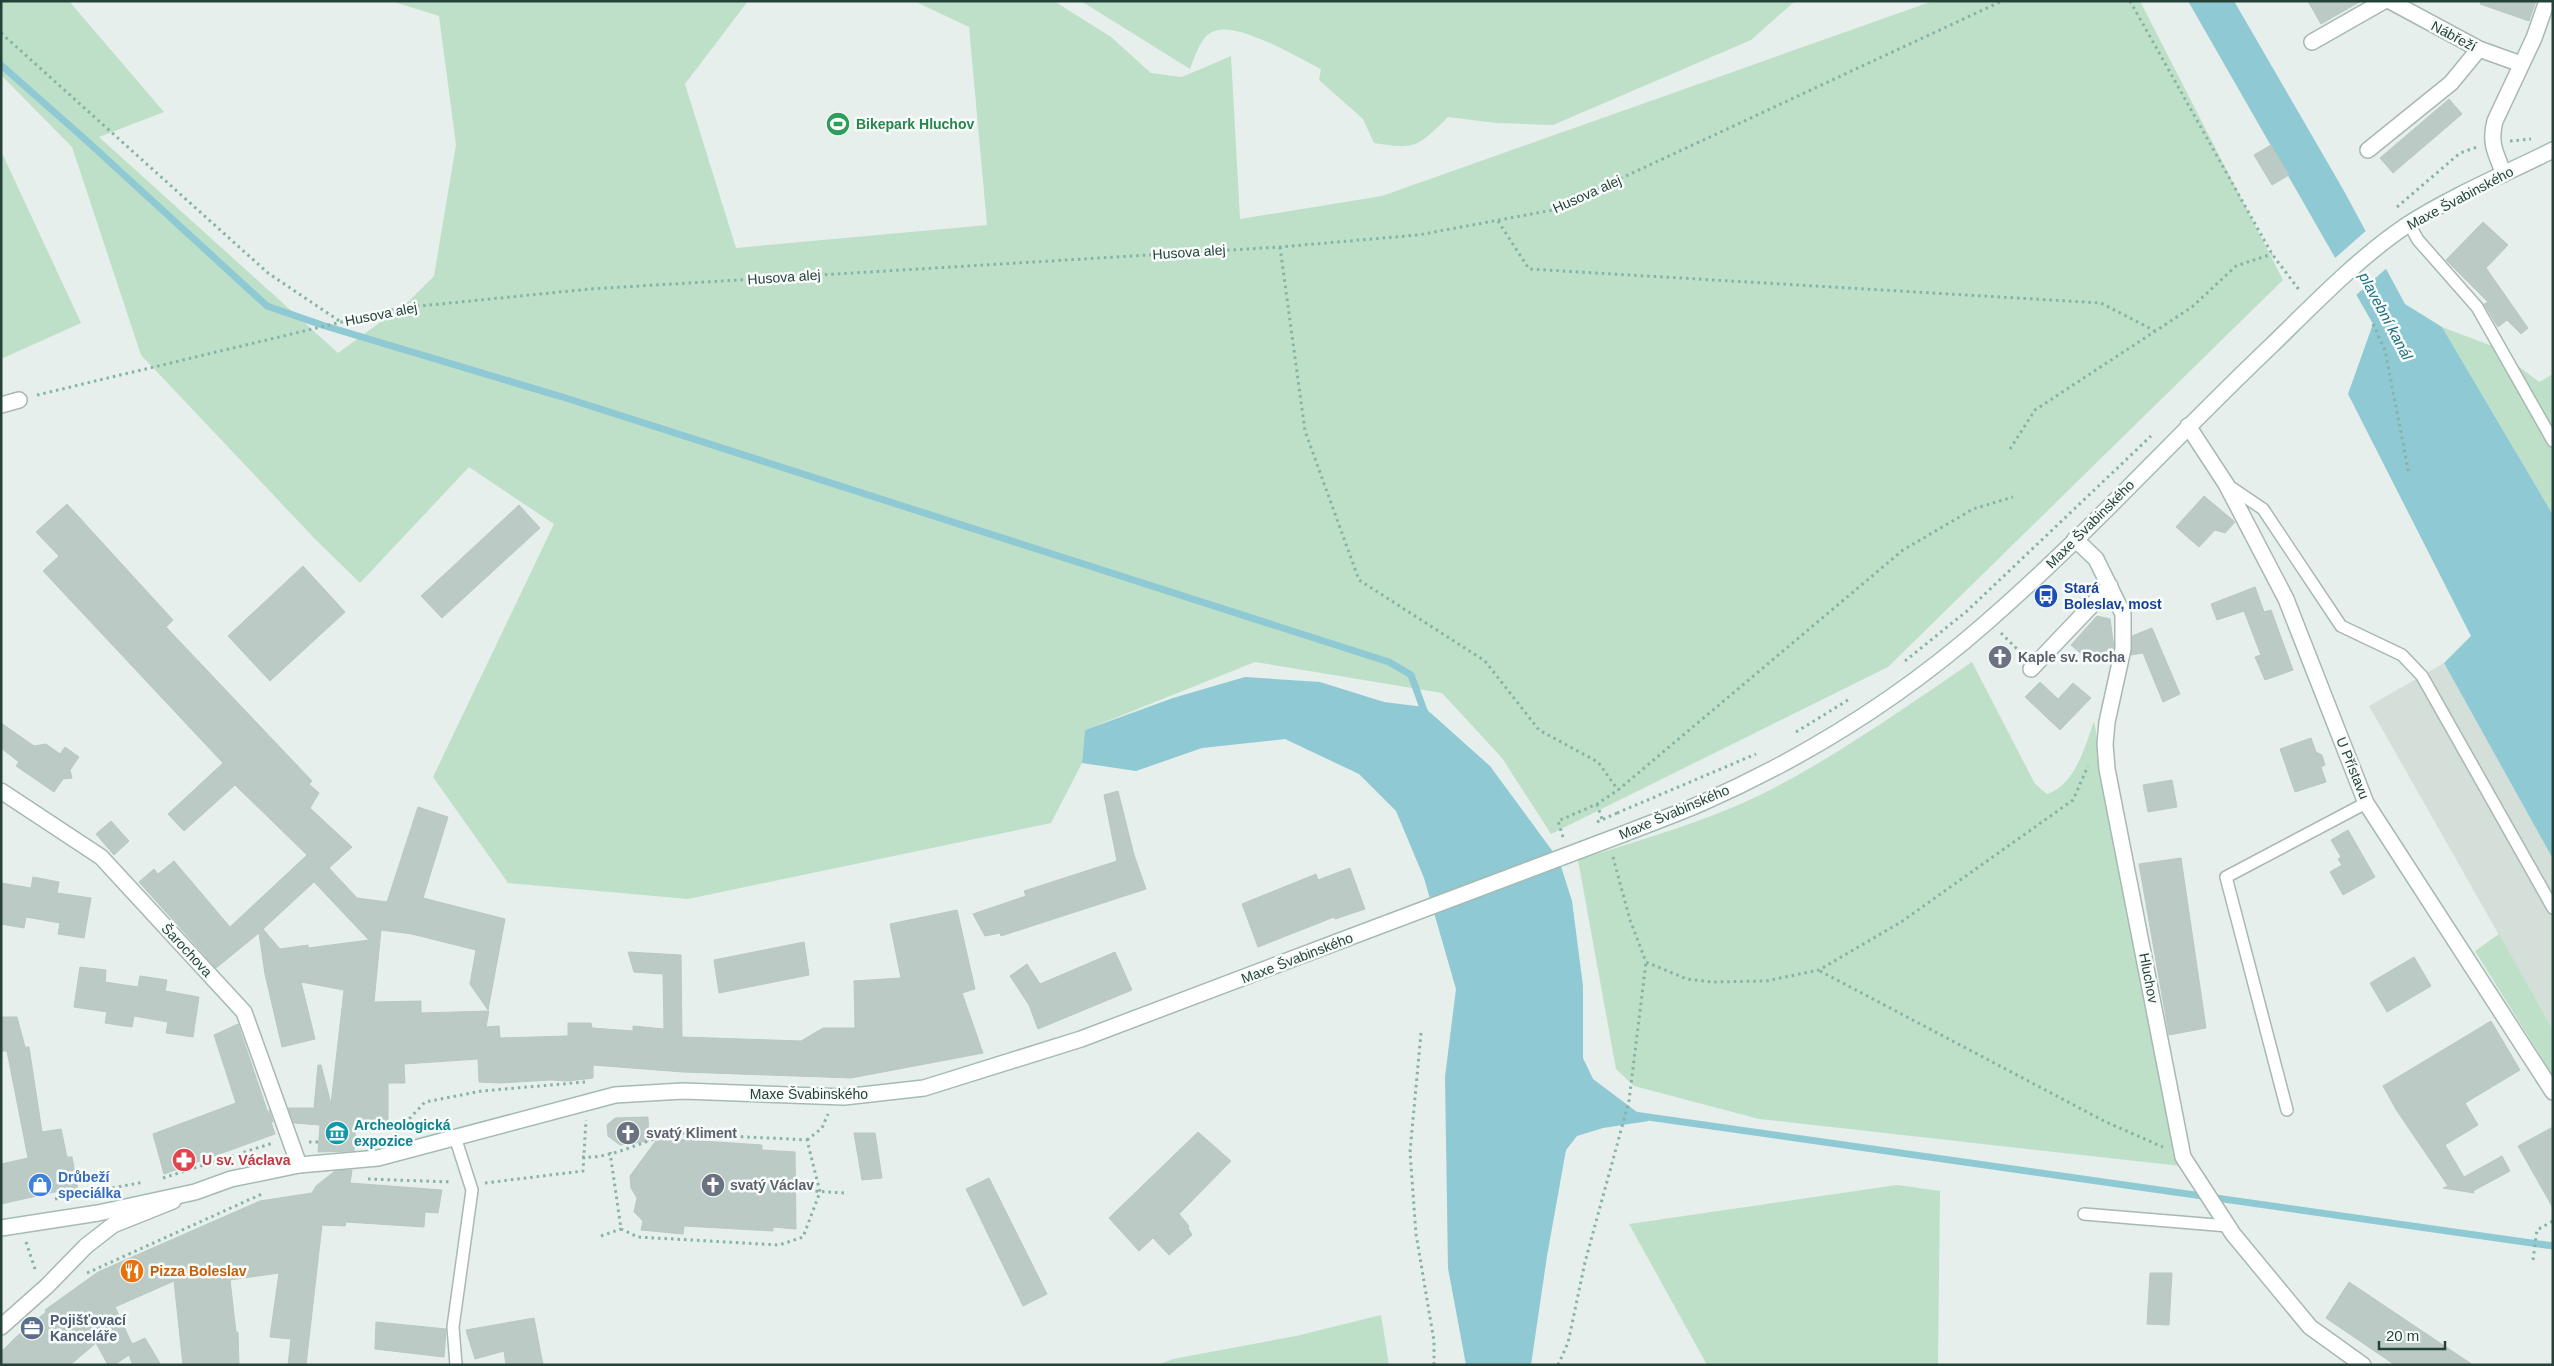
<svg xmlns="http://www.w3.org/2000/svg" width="2554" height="1366" font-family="Arial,sans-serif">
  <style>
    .built { fill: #d4dfda }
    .green { fill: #bfe0c8 }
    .water { fill: #8ec9d4 }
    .pier { fill: #e6efeb }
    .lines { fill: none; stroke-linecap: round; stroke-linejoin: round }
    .stream { stroke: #8ec9d4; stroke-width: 7 }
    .building { fill: #bbcac4; stroke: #b8c9c2; fill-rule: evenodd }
    .lane-casing { stroke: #a8b8b2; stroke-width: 14 }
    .street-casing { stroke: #a8b8b2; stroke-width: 18 }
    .secondary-casing { stroke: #a4bbb3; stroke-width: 18 }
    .path { stroke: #86b3a5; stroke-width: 3; stroke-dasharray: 2.5 4; stroke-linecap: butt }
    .lane { stroke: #fff; stroke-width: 11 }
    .street { stroke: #fff; stroke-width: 15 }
    .secondary { stroke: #fff; stroke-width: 15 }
    .secondary-bridge-casing { stroke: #a4bbb3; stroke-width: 18; stroke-linecap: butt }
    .path-bridge { stroke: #86b3a5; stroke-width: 3; stroke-dasharray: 2.5 4; stroke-linecap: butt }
    .secondary-bridge { stroke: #fff; stroke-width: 15 }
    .labels { text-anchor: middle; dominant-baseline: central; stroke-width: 5; stroke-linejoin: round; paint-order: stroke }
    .street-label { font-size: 14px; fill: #24423a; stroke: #f7fbf9 }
    .leisure-label { font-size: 14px; font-weight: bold; fill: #27864d; stroke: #f7fbf9; text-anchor: start }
    .transit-label { font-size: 14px; font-weight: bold; fill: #164399; stroke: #f7fbf9; text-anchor: start }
    .worship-label { font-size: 14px; font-weight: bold; fill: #5b616d; stroke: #f7fbf9; text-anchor: start }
    .culture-label { font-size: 14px; font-weight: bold; fill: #0d838f; stroke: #f7fbf9; text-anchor: start }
    .health-label { font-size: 14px; font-weight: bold; fill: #be3a42; stroke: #f7fbf9; text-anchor: start }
    .shop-label { font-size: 14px; font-weight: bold; fill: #366cbe; stroke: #f7fbf9; text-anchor: start }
    .food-label { font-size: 14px; font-weight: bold; fill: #c56008; stroke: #f7fbf9; text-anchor: start }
    .service-label { font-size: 14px; font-weight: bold; fill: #4e5e75; stroke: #f7fbf9; text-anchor: start }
    .water-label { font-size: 15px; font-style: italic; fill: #1c6f80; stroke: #f7fbf9 }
  </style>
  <rect width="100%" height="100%" fill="#e6efeb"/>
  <!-- built -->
  <path class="built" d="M2444 663 2553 859V1030L2369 706Z"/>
  <!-- green -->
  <g class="green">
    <path d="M1 1H69L164 112 99 137 338 353 408 302 434 276 456 145 439 16 391 1H748L685 84 736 248 987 225 969 27 914 1H1054L1111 37 1151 73 1182 77 1231 56 1240 219 1382 196 1933 1H2140L2283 280 1888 667 1551 834 1502 758 1442 693 1255 662 1085 730 1082 763 1051 823 688 899 508 883 433 777 554 524 469 467 360 583 315 539 141 355 72 147 1 75Z"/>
    <path d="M1081 1H1795L1751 40 1553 125 1496 123 1448 117C1417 147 1417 150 1374 143L1363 119 1319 80 1321 69C1298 58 1235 19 1212 32 1200 38 1195 57 1190 69Z"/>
    <path d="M1 151 81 323 1 359Z"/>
    <path d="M2442 327 2492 346 2539 382 2553 374V515Z"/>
    <path d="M1972 662 2035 784 2047 794C2075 785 2085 747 2094 721L2169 1130 2181 1166 1759 1119 1634 1086 1616 1069 1578 860C1642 839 1710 821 1770 790 1840 754 1907 706 1972 662Z"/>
    <path d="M2499 934 2553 1030V1076L2475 951Z"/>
    <path d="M1897 1185 1940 1191 1938 1365H1707L1629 1224Z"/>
    <path d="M1381 1315 1389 1365H1157L1173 1359 1296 1336Z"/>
  </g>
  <!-- water -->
  <g class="water">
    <path d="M2188 1H2234L2344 191 2405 304 2442 327 2553 515V859L2444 663 2471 636 2348 394 2373 324Z"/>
    <path d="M1245 677 1320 682 1384 702 1424 707 1490 766 1559 860 1572 901 1583 986V1058L1593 1079 1649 1121 1603 1128 1577 1136 1566 1150 1547 1256 1531 1365H1466L1448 1268 1445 1077 1456 989 1424 878 1396 811 1359 774 1285 739 1202 748 1136 771 1082 763 1085 730 1173 698Z"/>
  </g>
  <!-- pier -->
  <path class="pier" d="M2368 229 2388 267 2355 296 2334 259Z"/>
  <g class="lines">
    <!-- stream -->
    <g class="stream">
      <path d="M1 65 87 141 267 306 322 325 569 399 1389 662 1411 675 1426 716"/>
      <path d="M1634 1115 2553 1246"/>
    </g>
  </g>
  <!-- building -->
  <g class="building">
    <path d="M2308 1H2361L2321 24Z"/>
    <path d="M2481 1H2536L2529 21 2480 4Z"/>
    <path d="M2449 99 2462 114 2393 173 2380 158Z"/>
    <path d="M2271 145 2289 175 2272 185 2254 155Z"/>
    <path d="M2483 222 2508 245 2486 268 2528 328 2521 334 2507 320 2498 327 2484 304 2488 302 2446 260Z"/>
    <path d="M2204 496 2235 522 2225 533 2215 530 2199 547 2176 527Z"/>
    <path d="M67 504 173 620 166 627 312 781 309 784 319 793 310 808 352 847 329 868 357 898 387 902 418 807 448 817 423 898 505 919 488 1010 470 984 476 950 412 934 381 930 374 1002 421 1001V1013L489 1011 486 1027 499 1026 500 1038 568 1036V1023H591L592 1028 633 1031V1026L664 1029 663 974 634 972 628 952 681 955 682 1037 801 1041 823 1028H855L854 981 901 978 890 924 957 910 975 989 962 993 983 1053 851 1078 683 1072 593 1065V1078L568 1081 551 1080 500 1083 479 1082 478 1059 404 1064 405 1083H388V1124H356L354 1151 318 1152 320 1125 294 1123 288 1108H314L318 1065H321L331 1104 344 990 301 982 315 1039 282 1047 265 974 259 933 216 968 139 882 154 869 158 874 174 861 230 927 307 855 235 785 184 831 168 814 223 763 43 571 59 556 36 532ZM314 882 369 940 308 948V945L280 949 263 929Z"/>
    <path d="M519 505 540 528 442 618 421 596Z"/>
    <path d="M303 566 345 612 270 681 228 636Z"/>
    <path d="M2255 587 2264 612 2271 610 2293 670 2265 680 2255 657 2261 655 2244 611 2217 620 2211 604Z"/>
    <path d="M2097 616 2110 619 2114 648 2112 657 2098 658 2093 664 2071 645Z"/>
    <path d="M2152 628 2180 694 2163 702 2143 653 2131 655 2132 636Z"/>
    <path d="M2040 682 2058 699 2073 683 2091 698 2060 730 2025 697Z"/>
    <path d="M1 723 34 746 46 744 60 754 65 747 79 757 70 770 72 778 63 779 54 792 16 766 19 762 1 748Z"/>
    <path d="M2311 738 2316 752 2322 755 2325 765 2321 767 2326 782 2295 792 2280 749Z"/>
    <path d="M2172 780 2177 807 2148 812 2143 785Z"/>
    <path d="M1118 791 1134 855 1146 889 1001 936 1000 933 985 936 973 914 1026 896 1024 891 1117 861 1104 795Z"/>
    <path d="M111 821 129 841 114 855 96 834Z"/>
    <path d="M2348 830 2375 877 2343 895 2330 872 2342 865 2338 859 2341 857 2331 840Z"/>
    <path d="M2181 858 2206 1028 2169 1035 2139 864Z"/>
    <path d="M1350 868 1365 909 1335 919 1334 917 1258 947 1242 904 1316 874 1318 880Z"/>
    <path d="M33 877 59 882 57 893 91 898 84 938 58 934 60 923 26 917 24 928 1 924V883L31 888Z"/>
    <path d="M804 942 809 975 719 993 714 960Z"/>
    <path d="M1115 952 1132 990 1038 1029 1029 1005 1010 976 1027 964 1040 984Z"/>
    <path d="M2414 957 2431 986 2387 1012 2370 983Z"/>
    <path d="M80 967 106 970 105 982 138 987 140 976 167 980 165 991 199 997 193 1037 166 1033 168 1022 134 1016 132 1027 105 1023 107 1012 74 1007Z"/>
    <path d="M1 1017H17L25 1047H29L42 1132 61 1129 67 1157H72L78 1190 54 1192 1 1204V1164L28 1158 7 1051H1Z"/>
    <path d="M2491 1021 2520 1070 2465 1103 2478 1125 2445 1145 2464 1177 2502 1156 2510 1171 2473 1191 2474 1193 2443 1188 2448 1186 2397 1111 2383 1086Z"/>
    <path d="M238 1024 269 1116V1110L273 1122H271L275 1134 164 1174 153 1134 236 1103 214 1035Z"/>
    <path d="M648 1117 649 1141 620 1145 608 1136 607 1125 615 1118Z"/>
    <path d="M2553 1127V1208L2518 1146Z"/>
    <path d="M1198 1132 1231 1161 1179 1214 1189 1226 1188 1228 1192 1235 1169 1255 1153 1238 1139 1251 1109 1218Z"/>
    <path d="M854 1133H875L882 1178 862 1180Z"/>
    <path d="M658 1138 762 1145V1150L795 1152 796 1229 773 1227V1231L684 1226 683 1234 641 1230 643 1221 634 1212 637 1198 631 1188 630 1176Z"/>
    <path d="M352 1170 350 1183 442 1190 438 1213 425 1212 424 1227 346 1222 345 1226 322 1225 306 1365H288L291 1339 270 1337 279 1273 230 1280 236 1332H238L239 1365H183L174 1281 115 1307 132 1344 145 1338 161 1365H133L129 1355 114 1365H108L96 1343 70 1365H1V1352L16 1337 46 1312 45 1310 98 1272 260 1201 312 1193 316 1186 335 1171Z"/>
    <path d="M989 1178 1047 1294 1023 1306 966 1189Z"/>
    <path d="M2150 1273H2172L2169 1325 2147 1324Z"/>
    <path d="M2349 1282 2473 1365H2395L2326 1318Z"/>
    <path d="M534 1318 543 1365H506L504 1351 475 1359 466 1330Z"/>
    <path d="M376 1322 446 1329 444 1357 375 1349Z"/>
  </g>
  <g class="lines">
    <!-- lane casing -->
    <g class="lane-casing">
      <g id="lane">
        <path d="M2409 224 2418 240 2477 307 2553 441"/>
        <path d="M2226 484 2263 509 2341 626 2402 655 2422 676 2553 908"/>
        <path d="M2287 1110 2226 877 2366 803"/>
        <path d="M455 1137 472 1190 453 1327 456 1365"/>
        <path d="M2084 1214 2228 1226"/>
      </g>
    </g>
    <!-- street casing -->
    <g class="street-casing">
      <g id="street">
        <path d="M2390 1 2479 49 2521 64"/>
        <path d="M2312 42 2384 1"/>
        <path d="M2368 150 2451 83 2479 49"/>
        <path d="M2504 174C2496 154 2489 143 2495 121L2534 38 2547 1"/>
        <path d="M1 405 19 400"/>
        <path d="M2188 426 2226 484 2286 599 2366 803 2553 1092"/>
        <path d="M2075 539 2096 559 2123 614V649L2107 722 2105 744 2107 769 2183 1157 2233 1234 2310 1327 2363 1365"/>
        <path d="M2031 669 2110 586"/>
        <path d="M1 791 101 857 244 1012 299 1165"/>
        <path d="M1 1327 47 1286 86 1246 113 1225 173 1201"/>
      </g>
    </g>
    <!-- secondary casing -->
    <g class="secondary-casing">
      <g id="secondary">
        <path d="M1626 833C1651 823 1677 814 1702 803 1804 758 1903 696 1987 622 2087 535 2176 436 2272 345 2314 304 2358 258 2407 225 2450 197 2507 173 2553 150"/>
        <path d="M1 1228 98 1213 195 1192 231 1179 299 1165 378 1158 615 1095 683 1091 844 1097 924 1088 1081 1039 1337 942"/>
      </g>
    </g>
    <!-- path -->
    <g class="path">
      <path d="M2130 1 2272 254 2300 291"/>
      <path d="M1 33 268 273 341 322"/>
      <path d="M2510 141 2531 139"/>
      <path d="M2397 207 2460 153 2477 147"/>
      <path d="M1498 221 1529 269 2101 303 2155 331"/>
      <path d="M1280 247 1305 431 1359 580 1485 661 1539 730 1598 762 1618 790"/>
      <path d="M2373 324 2385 350 2409 474"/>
      <path d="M37 395 400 308 590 289 1280 247 1418 235 1553 210 2002 1"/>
      <path d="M2010 449 2035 410 2192 307 2236 266 2272 254"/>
      <path d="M2001 633 2021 653"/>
      <path d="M1905 661 1967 611 2151 436"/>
      <path d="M1796 732 1848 700"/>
      <path d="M1597 804 1603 822"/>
      <path d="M1617 813 1756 754"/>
      <path d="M1563 837 1558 821 1597 804 1618 790 1903 550 1973 509 2013 497"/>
      <path d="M1613 857 1630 920 1646 962 1687 979 1713 982 1766 981 1819 970 1901 922 2073 800 2088 766"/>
      <path d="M1820 971 2106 1122 2163 1147"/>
      <path d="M1421 1033 1410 1152 1416 1234 1434 1341V1365"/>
      <path d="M396 1133 425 1102 482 1091 585 1082"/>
      <path d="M807 1140 822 1128 828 1114"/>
      <path d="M309 1142H319"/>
      <path d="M582 1157C612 1159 642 1141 670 1134 681 1131 697 1135 708 1135 741 1137 774 1138 807 1140L820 1192 803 1237 779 1245 638 1237 621 1229 610 1152"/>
      <path d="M163 1178 273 1143"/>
      <path d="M368 1179 452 1182"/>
      <path d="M485 1183 583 1171 586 1120"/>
      <path d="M796 1190 845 1193"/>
      <path d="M55 1199 144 1182"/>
      <path d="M601 1236 621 1229"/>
      <path d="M26 1242 36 1272"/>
      <path d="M2533 1260 2537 1230 2553 1221"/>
      <path d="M87 1273 264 1193"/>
      <path d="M1558 1365 1568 1343 1585 1262 1629 1101 1646 962"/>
    </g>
    <!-- lane -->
    <use href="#lane" class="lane"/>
    <!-- street -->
    <use href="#street" class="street"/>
    <!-- secondary -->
    <use href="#secondary" class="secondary"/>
    <!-- secondary-bridge casing -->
    <g class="secondary-bridge-casing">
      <path id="secondary-bridge" d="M1337 942 1626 833"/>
    </g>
    <!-- path-bridge -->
    <path class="path-bridge" d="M1597 822 1617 813"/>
    <!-- secondary-bridge -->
    <use href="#secondary-bridge" class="secondary-bridge"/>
  </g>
  <!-- icons -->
  <defs>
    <g id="stadium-disc" transform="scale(1.25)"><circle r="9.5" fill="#2e9e5b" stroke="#f7fbf9"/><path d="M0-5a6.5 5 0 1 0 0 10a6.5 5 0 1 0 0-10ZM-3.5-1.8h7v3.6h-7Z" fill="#fff"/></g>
    <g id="bus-disc" transform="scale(1.25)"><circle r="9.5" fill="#1a4fb4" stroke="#f7fbf9"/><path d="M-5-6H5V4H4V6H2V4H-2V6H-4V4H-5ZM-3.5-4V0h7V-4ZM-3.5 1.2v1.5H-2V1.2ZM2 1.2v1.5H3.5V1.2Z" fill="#fff"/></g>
    <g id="church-disc" transform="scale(1.25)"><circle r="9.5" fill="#6b7280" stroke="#f7fbf9"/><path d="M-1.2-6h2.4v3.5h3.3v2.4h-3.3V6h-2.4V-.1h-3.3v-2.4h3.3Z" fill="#fff"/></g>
    <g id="museum-disc" transform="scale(1.25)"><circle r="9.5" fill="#0f9aa8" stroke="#f7fbf9"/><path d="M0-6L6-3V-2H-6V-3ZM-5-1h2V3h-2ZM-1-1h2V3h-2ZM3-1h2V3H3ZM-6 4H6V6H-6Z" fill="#fff"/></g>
    <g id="pharmacy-disc" transform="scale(1.25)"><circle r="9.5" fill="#e0444e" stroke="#f7fbf9"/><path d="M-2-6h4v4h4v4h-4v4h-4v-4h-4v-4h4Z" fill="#fff"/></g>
    <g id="shop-disc" transform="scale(1.25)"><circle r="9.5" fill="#3f7fe0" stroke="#f7fbf9"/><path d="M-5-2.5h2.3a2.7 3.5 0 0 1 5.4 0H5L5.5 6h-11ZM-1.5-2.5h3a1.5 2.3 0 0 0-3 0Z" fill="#fff"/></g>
    <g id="restaurant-disc" transform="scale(1.25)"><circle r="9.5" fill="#e8710a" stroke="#f7fbf9"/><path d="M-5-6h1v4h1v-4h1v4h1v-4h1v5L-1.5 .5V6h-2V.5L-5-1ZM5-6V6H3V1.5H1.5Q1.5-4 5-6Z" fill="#fff"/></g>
    <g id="office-disc" transform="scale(1.25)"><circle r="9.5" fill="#5c6f8a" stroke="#f7fbf9"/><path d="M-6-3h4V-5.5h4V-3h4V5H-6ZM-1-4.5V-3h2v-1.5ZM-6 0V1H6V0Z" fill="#fff"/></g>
  </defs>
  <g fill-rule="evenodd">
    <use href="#stadium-disc" x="838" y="124"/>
    <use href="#bus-disc" x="2046" y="596"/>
    <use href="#church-disc" x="2000" y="657"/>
    <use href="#museum-disc" x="337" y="1133"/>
    <use href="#church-disc" x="628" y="1133"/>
    <use href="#pharmacy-disc" x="184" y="1160"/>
    <use href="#shop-disc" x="40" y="1185"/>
    <use href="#church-disc" x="713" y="1185"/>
    <use href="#restaurant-disc" x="132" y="1271"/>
    <use href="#office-disc" x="32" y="1328"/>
  </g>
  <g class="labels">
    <!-- street labels -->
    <g class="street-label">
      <text transform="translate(2454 36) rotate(28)">Nábřeží</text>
      <text transform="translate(1587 194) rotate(-24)">Husova alej</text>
      <text transform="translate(2460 198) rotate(-28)">Maxe Švabinského</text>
      <text transform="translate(1189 252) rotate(-4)">Husova alej</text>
      <text transform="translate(784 277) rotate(-4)">Husova alej</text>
      <text transform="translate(381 314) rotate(-11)">Husova alej</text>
      <text transform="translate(2090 524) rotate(-45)">Maxe Švabinského</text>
      <text transform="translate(2353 768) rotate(68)">U Přístavu</text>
      <text transform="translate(1674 812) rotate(-23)">Maxe Švabinského</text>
      <text transform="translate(187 950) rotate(47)">Šarochova</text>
      <text transform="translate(1297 958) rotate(-21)">Maxe Švabinského</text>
      <text transform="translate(2149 978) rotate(79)">Hluchov</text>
      <text x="809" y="1094">Maxe Švabinského</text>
    </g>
    <!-- leisure labels -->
    <g class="leisure-label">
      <text x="856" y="124">Bikepark Hluchov</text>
    </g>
    <!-- transit labels -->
    <g class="transit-label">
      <text x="2064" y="588">Stará<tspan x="2064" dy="16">Boleslav, most</tspan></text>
    </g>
    <!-- worship labels -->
    <g class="worship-label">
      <text x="2018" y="657">Kaple sv. Rocha</text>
      <text x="646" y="1133">svatý Kliment</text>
      <text x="730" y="1185">svatý Václav</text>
    </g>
    <!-- culture labels -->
    <g class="culture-label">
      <text x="354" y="1125">Archeologická<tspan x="354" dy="16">expozice</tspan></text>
    </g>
    <!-- health labels -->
    <g class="health-label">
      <text x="202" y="1160">U sv. Václava</text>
    </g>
    <!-- shop labels -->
    <g class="shop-label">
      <text x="58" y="1177">Drůbeží<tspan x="58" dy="16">speciálka</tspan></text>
    </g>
    <!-- food labels -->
    <g class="food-label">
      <text x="150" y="1271">Pizza Boleslav</text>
    </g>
    <!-- service labels -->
    <g class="service-label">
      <text x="50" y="1320">Pojišťovací<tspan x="50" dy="16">Kanceláře</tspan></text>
    </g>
    <!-- water labels -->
    <g class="water-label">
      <text transform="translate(2386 316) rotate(62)">plavební kanál</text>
    </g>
  </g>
  <!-- border -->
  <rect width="2554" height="1366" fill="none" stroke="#24423a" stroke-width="5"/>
  <!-- scale -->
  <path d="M2379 1341v8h66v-8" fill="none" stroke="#24423a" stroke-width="2.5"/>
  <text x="2386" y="1341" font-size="15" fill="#24423a" stroke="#f7fbf9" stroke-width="4" paint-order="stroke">20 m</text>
</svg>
